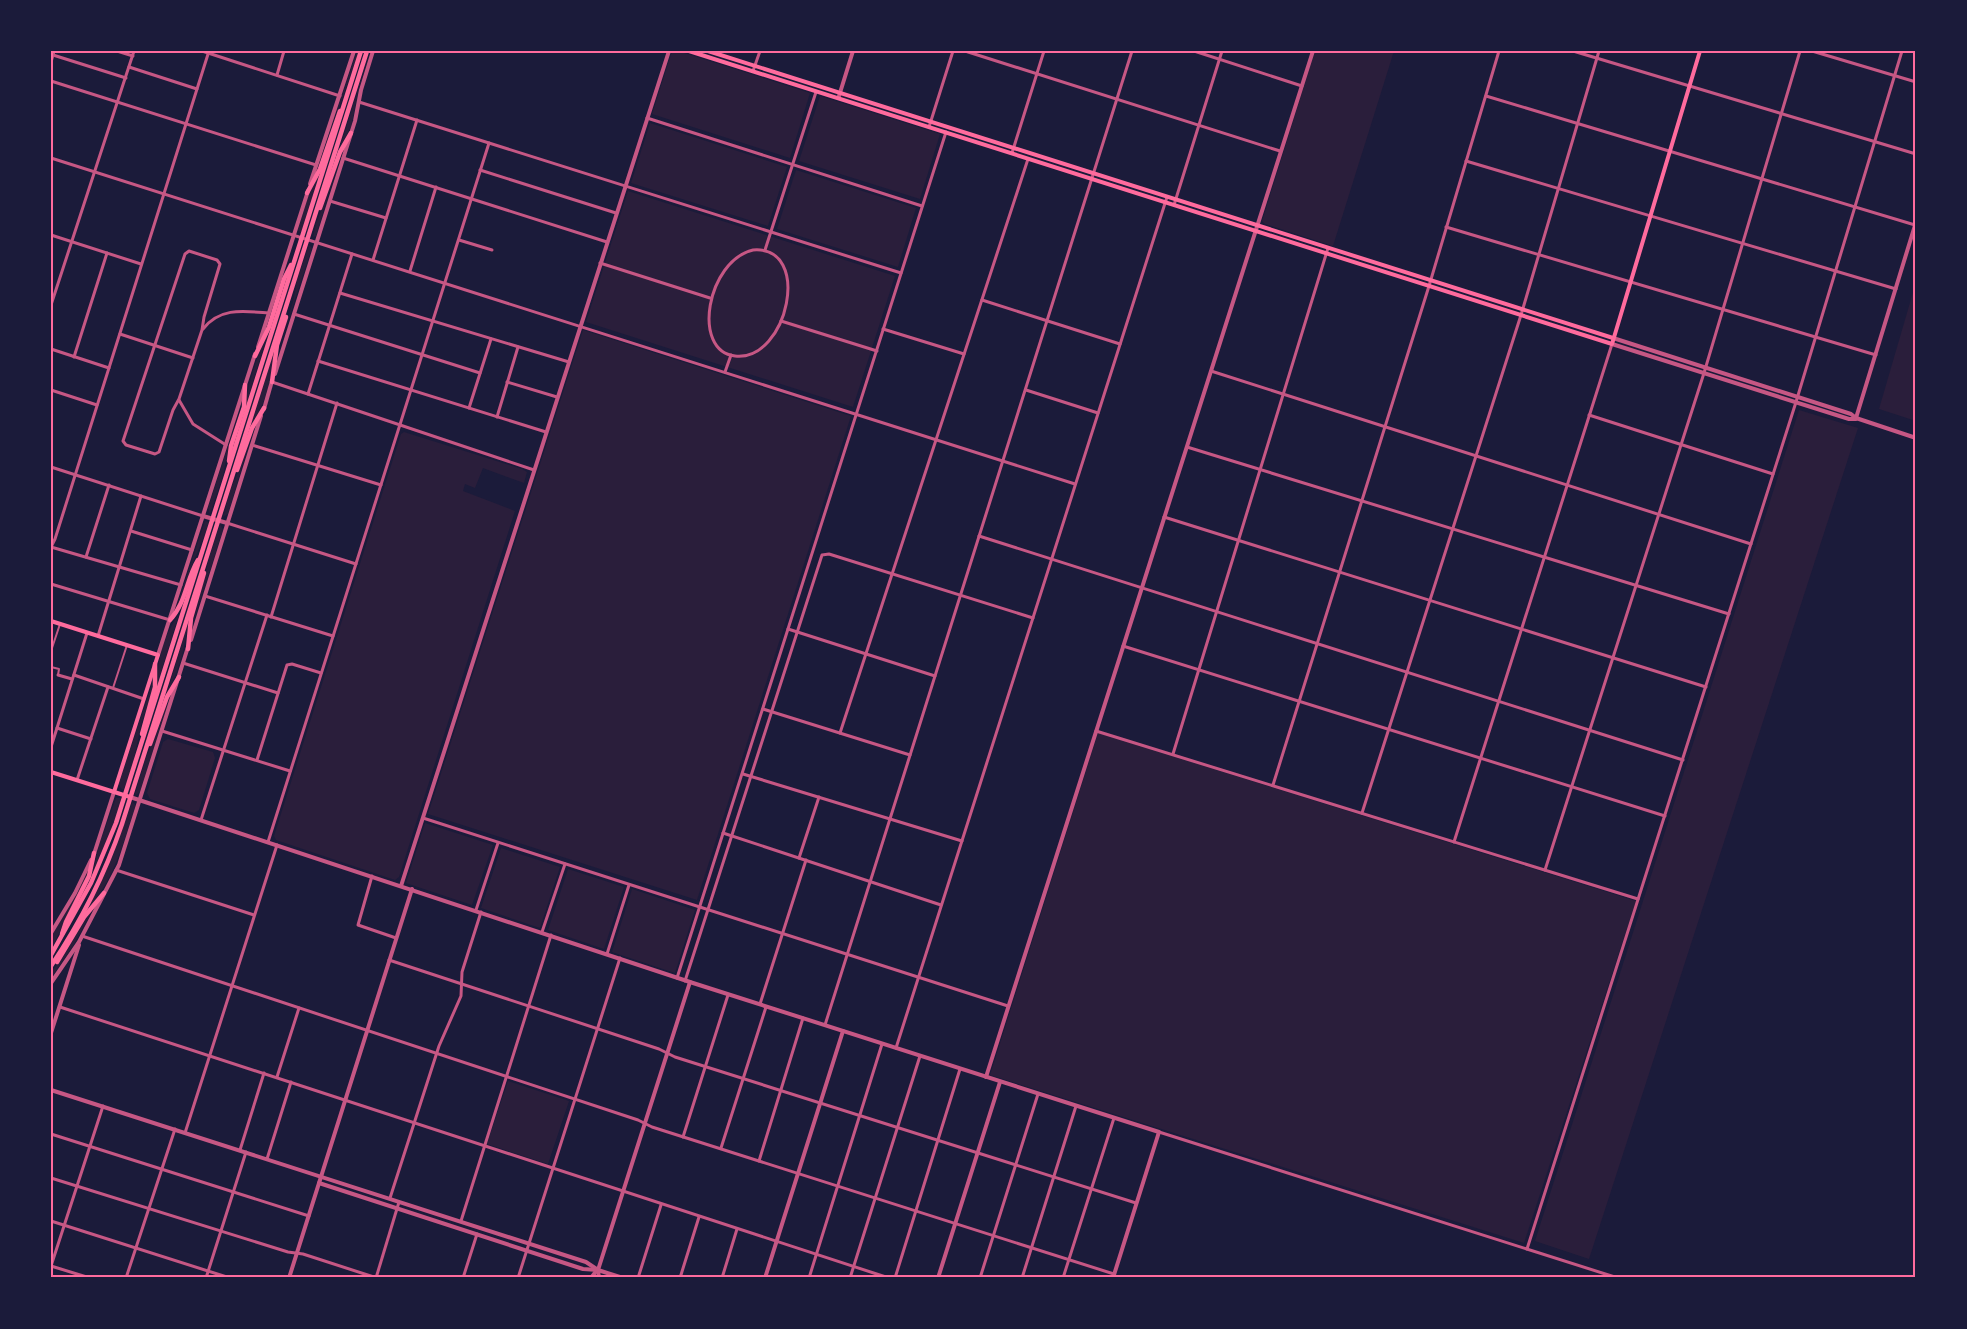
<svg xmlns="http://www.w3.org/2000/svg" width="1967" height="1329" font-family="'DejaVu Sans',sans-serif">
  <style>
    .green { fill: #2a1e3b }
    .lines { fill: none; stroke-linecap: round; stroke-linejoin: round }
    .pedestrian { stroke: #c65784; stroke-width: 2 }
    .minor { stroke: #c65784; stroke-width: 3 }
    .tertiary { stroke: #c65784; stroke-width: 4 }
    .secondary { stroke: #ff6b9d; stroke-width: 4 }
    .trunk { stroke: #ff6b9d; stroke-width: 4.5 }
    .neatline { fill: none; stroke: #ff6b9d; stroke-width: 2 }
  </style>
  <rect width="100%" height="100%" fill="#1b1b3a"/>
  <!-- green -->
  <g class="green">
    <path d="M357 51H359L317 171Z"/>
    <path d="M370 51 358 92 351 127 340 147Z"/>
    <path d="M672 51H678L810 93 790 158 652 114Z"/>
    <path d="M1315 51H1394L1333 246 1265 224 1262 221Z"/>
    <path d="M820 96 940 134 920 199 799 161Z"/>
    <path d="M650 123 787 167 768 226 631 183Z"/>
    <path d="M342 150 316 236 313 237 316 223 326 199Z"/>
    <path d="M796 170 916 208 898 267 777 229Z"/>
    <path d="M318 177 302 231 300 232 298 230 310 190Z"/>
    <path d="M628 191 895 276 853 407 586 322Z"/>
    <path d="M309 245 312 248 278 351 293 302 297 280Z"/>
    <path d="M1916 282V421L1879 409Z"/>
    <path d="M583 330 851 416 697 900 428 814Z"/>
    <path d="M268 333 246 405H245C249 379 257 356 268 333Z"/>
    <path d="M274 350C276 370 264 407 252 423Z"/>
    <path d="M241 406 229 445 223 476 210 514 208 508Z"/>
    <path d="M1799 410 1858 428 1589 1259 1535 1241Z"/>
    <path d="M254 427 228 514 223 517 230 491 241 465Z"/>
    <path d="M404 432 522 469 527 472 524 483 483 468 475 488 465 484 463 491 515 511 399 877 395 880 276 840 274 836 401 434Z"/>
    <path d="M205 521 209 522C204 539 196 554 190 571 185 584 183 600 175 611Z"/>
    <path d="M220 524 223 530 192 626 210 555Z"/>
    <path d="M179 614 158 682 157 683C157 659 165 633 179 614Z"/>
    <path d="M188 623C185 649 179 671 167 693Z"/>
    <path d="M153 681C153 695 146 709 142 722 136 744 134 770 123 790L120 787 119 783Z"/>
    <path d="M170 696 140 792 136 795 135 794 145 760 156 734Z"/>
    <path d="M1098 733 1636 901 1524 1243 990 1075Z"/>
    <path d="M168 739 213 752 215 758 199 810 194 813 150 799 147 793 163 742Z"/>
    <path d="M116 798H121V802L109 835 93 872 99 845Z"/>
    <path d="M132 802 135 804V807C123 844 114 881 87 909L111 860Z"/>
    <path d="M425 823 493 845 472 905 406 883Z"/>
    <path d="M501 848 560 867 540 928 481 908Z"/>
    <path d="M568 869 624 887 604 949 548 930Z"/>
    <path d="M88 870 89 871 51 950V937Z"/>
    <path d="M632 889 695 910 675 973 612 952Z"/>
    <path d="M92 911 73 946 51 978V972L63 957 84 922Z"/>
    <path d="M508 1081 569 1101 548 1164 487 1144Z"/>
  </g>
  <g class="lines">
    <!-- pedestrian -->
    <g class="pedestrian">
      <path d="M51 651 60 624"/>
      <path d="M51 667 59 669 58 675"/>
      <path d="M113 688 127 645"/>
    </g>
    <!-- minor -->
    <g class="minor">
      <path d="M117 51 133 56"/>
      <path d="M202 51 340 96"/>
      <path d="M965 51 1280 151"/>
      <path d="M1194 51 1302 86"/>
      <path d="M1573 51 1916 154"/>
      <path d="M1812 51 1916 82"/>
      <path d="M53 55 126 78"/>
      <path d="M51 62 54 51"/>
      <path d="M129 67 197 89"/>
      <path d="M753 71 760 51"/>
      <path d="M277 75 284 51"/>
      <path d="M51 81 316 165"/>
      <path d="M1486 96 1915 225"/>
      <path d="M359 102 901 273"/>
      <path d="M647 118 922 206"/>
      <path d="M929 127 953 51"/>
      <path d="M1012 153 1044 51"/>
      <path d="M51 158 1075 484"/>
      <path d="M343 158 607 242"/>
      <path d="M1466 161 1896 289"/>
      <path d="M480 170 616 213"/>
      <path d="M330 201 386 218"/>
      <path d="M1174 205 1222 51"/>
      <path d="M1446 227 1876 355"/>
      <path d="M51 235 141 264"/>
      <path d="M459 240 492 250"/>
      <path d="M753 250C813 245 788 362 735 356 691 351 707 261 753 250Z"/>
      <path d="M765 250 816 92"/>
      <path d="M189 251 217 260 220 264 204 317 202 330 179 399 173 410 159 452 155 454 126 445 123 441 185 254Z"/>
      <path d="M373 260 417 120"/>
      <path d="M600 263 710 298"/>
      <path d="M410 271 436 187"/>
      <path d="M340 293 569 362"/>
      <path d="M982 300 1120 344"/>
      <path d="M51 305 134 51"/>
      <path d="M294 314 480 373"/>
      <path d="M781 321 877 351"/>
      <path d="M203 329C220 307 244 311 268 313"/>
      <path d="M883 329 964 354"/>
      <path d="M120 334 193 358"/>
      <path d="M51 349 109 368"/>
      <path d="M74 357 107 253"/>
      <path d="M318 361 546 432"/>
      <path d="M1211 371 1751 544"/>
      <path d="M725 372 731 355"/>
      <path d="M272 382 534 470"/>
      <path d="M507 382 557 397"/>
      <path d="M51 390 97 405"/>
      <path d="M1026 390 1098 413"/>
      <path d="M308 394 352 254"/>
      <path d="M179 400 193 424 226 445"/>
      <path d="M469 408 491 339"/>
      <path d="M1589 415 1773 474"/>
      <path d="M497 417 518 347"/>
      <path d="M252 445 381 485"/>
      <path d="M1187 447 1729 614"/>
      <path d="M51 467 203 516"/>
      <path d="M1164 517 1706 687"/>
      <path d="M227 523 356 564"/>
      <path d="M131 531 192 550"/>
      <path d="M979 536 1683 760"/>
      <path d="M51 547 55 539 209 51"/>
      <path d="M51 547 181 585"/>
      <path d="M86 557 109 485"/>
      <path d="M51 584 170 620"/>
      <path d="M205 596 333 636"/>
      <path d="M271 617 337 403"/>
      <path d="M788 629 935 676"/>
      <path d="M98 636 141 496"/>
      <path d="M1123 646 1665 816"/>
      <path d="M183 663 278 693"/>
      <path d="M58 675 72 679"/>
      <path d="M74 675 144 699"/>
      <path d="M763 709 910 755"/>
      <path d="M57 728 91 739"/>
      <path d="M162 731 290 771"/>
      <path d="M1096 731 1638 899"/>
      <path d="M840 733 1028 159"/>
      <path d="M51 747 87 633"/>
      <path d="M1173 754 1328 248"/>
      <path d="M257 760 287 665 292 664 321 673"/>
      <path d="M743 774 962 841"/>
      <path d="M77 780 108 687"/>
      <path d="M1273 785 1429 286 1499 51"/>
      <path d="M1362 813 1521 315 1599 51"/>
      <path d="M423 818 1008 1006"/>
      <path d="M201 820 267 615"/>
      <path d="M723 833 941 905"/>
      <path d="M268 842 489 143"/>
      <path d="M1454 842 1612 344"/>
      <path d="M799 858 819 797"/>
      <path d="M116 870 254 915"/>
      <path d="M1545 870 1704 373 1800 51"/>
      <path d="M372 876 358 925 396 938"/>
      <path d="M476 910 498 843"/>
      <path d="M542 932 565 864"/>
      <path d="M82 936 638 1120 652 1127 1114 1274"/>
      <path d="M607 954 629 885"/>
      <path d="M389 960 659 1049 675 1057 1136 1203"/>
      <path d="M677 978 946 132"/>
      <path d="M685 981 822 555 829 554 1033 618"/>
      <path d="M760 1004 806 860"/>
      <path d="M60 1007 889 1278"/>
      <path d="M825 1025 1132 51"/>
      <path d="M896 1048 1167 197"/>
      <path d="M277 1077 299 1008"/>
      <path d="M1159 1132 1618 1278"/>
      <path d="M185 1133 277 845"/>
      <path d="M51 1134 309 1216"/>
      <path d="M683 1137 728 995"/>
      <path d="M721 1148 766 1007"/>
      <path d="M240 1150 264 1073"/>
      <path d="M267 1159 291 1082"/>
      <path d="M759 1161 803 1018"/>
      <path d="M51 1178 288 1252 303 1254 377 1278"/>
      <path d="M390 1198 439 1046 461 996 462 972 481 912"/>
      <path d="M51 1221 230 1278"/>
      <path d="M461 1221 551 935"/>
      <path d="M1527 1249 1796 402 1902 51"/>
      <path d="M51 1266 103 1106"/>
      <path d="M51 1266 90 1278"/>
      <path d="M126 1278 175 1129"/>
      <path d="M206 1278 246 1152"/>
      <path d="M376 1278 399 1202"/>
      <path d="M463 1278 477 1234"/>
      <path d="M518 1278 620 958"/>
      <path d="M638 1278 661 1205"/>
      <path d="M680 1278 699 1217"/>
      <path d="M722 1278 737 1229"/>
      <path d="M809 1278 882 1044"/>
      <path d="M850 1278 920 1056"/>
      <path d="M895 1278 960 1069"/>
      <path d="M980 1278 1038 1094"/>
      <path d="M1022 1278 1076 1106"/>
      <path d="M1063 1278 1114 1118"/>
    </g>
    <!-- tertiary -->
    <g class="tertiary">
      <path d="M839 96 853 51"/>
      <path d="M310 184 354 51"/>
      <path d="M1613 338 1851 414 1856 418 1916 438"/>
      <path d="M1612 344 1849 419H1856"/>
      <path d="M258 347 308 191"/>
      <path d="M275 374 355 121 361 90 373 51"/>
      <path d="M264 409 272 381"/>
      <path d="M1856 418 1916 222"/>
      <path d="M203 516 227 523"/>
      <path d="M191 640 261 416"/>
      <path d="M158 655 255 354"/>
      <path d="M130 797 693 983 1159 1132 1113 1278"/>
      <path d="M94 854 114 792"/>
      <path d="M401 886 669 51"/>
      <path d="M51 933 75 893 91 860"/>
      <path d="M51 983 79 942 119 865 188 647"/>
      <path d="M51 1033 79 945"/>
      <path d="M986 1077 1313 51"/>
      <path d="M51 1090 586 1262 598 1270"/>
      <path d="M319 1183 583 1269 598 1270 623 1278"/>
      <path d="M289 1278 412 889"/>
      <path d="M591 1278 597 1270"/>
      <path d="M599 1278 598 1270 690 982"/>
      <path d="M765 1278 843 1031"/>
      <path d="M938 1278 1000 1082"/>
    </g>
    <!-- secondary -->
    <g class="secondary">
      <path d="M689 51 1612 344 1700 51"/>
      <path d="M708 51 1613 338"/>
      <path d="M51 621 158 655 114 792"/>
      <path d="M51 772 130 797"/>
    </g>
    <!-- trunk -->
    <g class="trunk">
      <path d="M307 193 320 169 340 111"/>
      <path d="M320 208 340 152 351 133"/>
      <path d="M255 356 269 327 284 279 291 265"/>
      <path d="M272 382 277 345 286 317"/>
      <path d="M229 461 231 446 244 407 245 385"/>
      <path d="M237 470 252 428 264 408"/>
      <path d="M170 620C186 603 186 580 198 560"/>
      <path d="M188 649 191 618 204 573"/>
      <path d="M142 734 155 687V664"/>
      <path d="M150 744 167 697 179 677"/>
      <path d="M62 934 66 922 89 876 94 853"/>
      <path d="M51 955 91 883 116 823 361 51"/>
      <path d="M57 962 84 917 104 893"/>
      <path d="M51 966C80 923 105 874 122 824L367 51"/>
    </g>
  </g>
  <!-- border -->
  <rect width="1967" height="1329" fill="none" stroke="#1b1b3a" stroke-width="105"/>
  <rect x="52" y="52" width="1862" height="1224" class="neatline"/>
</svg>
